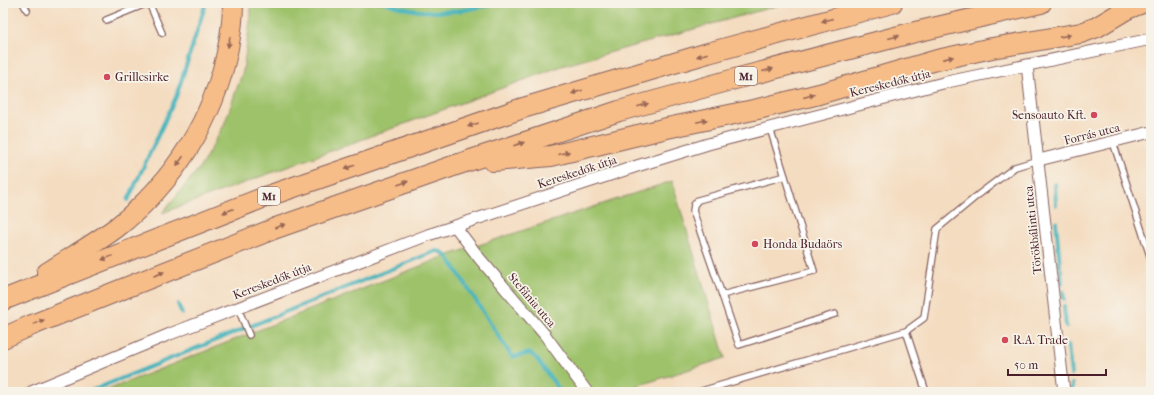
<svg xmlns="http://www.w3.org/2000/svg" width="1154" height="395" font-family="'IM FELL French Canon',serif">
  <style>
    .green { fill: #9ec26b; stroke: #74704b }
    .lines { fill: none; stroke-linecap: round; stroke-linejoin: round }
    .stream { stroke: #43b3bc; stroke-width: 4 }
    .service-casing { stroke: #86615f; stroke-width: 8 }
    .minor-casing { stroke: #86615f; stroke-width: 13 }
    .motorway-casing { stroke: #86615f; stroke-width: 22 }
    .service { stroke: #fff; stroke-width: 5.5 }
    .minor { stroke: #fff; stroke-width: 11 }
    .motorway { stroke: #f7bd88; stroke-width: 20 }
    .oneway { fill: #986655 }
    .poi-dot { fill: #d1495b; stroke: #f7f3e8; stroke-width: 1.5 }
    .labels { text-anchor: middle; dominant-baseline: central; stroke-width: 3.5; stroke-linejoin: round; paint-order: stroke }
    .shield { fill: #f7f3e8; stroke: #7e5f64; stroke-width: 1 }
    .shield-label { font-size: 11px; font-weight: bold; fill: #4a1f2b }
    .poi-label { font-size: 12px; fill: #4a1f2b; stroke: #f7f3e8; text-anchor: start }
    .street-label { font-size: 12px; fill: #4a1f2b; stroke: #f7f3e8 }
  </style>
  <rect width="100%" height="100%" fill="#f7f3e8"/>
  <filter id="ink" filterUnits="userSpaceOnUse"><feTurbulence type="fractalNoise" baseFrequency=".025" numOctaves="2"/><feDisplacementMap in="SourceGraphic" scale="8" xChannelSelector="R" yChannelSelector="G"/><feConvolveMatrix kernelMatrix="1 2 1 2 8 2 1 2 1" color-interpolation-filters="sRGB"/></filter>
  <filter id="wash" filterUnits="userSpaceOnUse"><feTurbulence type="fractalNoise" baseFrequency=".012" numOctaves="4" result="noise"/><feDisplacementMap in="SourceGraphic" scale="16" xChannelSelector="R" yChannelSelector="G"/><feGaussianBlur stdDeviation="0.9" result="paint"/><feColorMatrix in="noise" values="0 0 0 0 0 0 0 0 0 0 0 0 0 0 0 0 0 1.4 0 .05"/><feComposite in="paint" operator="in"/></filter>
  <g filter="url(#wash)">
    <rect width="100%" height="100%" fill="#f4dcc0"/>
    <!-- green -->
    <g class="green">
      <path d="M250 3H672L705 8 723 3H787L562 66 162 213 201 166 224 125 243 71 251 14Z"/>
      <path d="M672 181 725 358 618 392H102L443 257Z"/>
    </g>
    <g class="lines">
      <!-- stream -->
      <g class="stream">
        <path d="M386 3C421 16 461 13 496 3"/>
        <path d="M1055 184 1056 205"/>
        <path d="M128 200 176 97 206 3"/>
        <path d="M1056 222 1060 266"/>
        <path d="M1061 270 1062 284"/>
        <path d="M1063 291 1064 299"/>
        <path d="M178 304 182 314"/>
        <path d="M1064 306 1066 327"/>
        <path d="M1068 345 1071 375"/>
        <path d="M1072 384V392"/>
        <path d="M88 392 436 251 442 252 448 257 512 357 530 353 536 358 561 392"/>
      </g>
    </g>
  </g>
  <g filter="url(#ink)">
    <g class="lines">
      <!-- service casing -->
      <g class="service-casing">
        <g id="service">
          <path d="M23 3 27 10"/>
          <path d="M149 3 162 33"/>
          <path d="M106 20 148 3"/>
          <path d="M770 128 814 271 722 295 693 211 694 205 698 200 785 176"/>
          <path d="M1113 142 1151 259"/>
          <path d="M722 295 739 345 835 314"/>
          <path d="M238 308 249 335"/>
          <path d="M906 331 926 392"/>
          <path d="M698 392 906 331 924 318 937 229 978 195 1015 167 1038 160"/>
        </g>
      </g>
      <!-- minor casing -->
      <g class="minor-casing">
        <g id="minor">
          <path d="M1027 65 1064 392"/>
          <path d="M1039 160 1151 132"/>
          <path d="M455 226 480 259 545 335 587 392"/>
          <path d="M31 392 170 334 428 235 637 166 708 144 947 82 1151 39"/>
        </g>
      </g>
      <!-- motorway casing -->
      <g class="motorway-casing">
        <g id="motorway">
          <path d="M493 161 551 156 667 128 758 109 819 94 937 60 992 48 1081 33 1097 27 1127 9 1142 3"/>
          <path d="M47 273C70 258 94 244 116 228 173 183 214 120 228 48 231 33 233 18 233 3"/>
          <path d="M3 300 265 197 523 108 708 53 892 3"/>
          <path d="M3 338 32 325 276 228 456 165 619 111 731 80 911 33 1041 3"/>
        </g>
      </g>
      <!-- service -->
      <use href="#service" class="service"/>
      <!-- minor -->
      <use href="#minor" class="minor"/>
      <!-- motorway -->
      <use href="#motorway" class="motorway"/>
    </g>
    <!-- one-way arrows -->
    <defs><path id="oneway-solid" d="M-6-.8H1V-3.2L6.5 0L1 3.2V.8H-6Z"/></defs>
    <g class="oneway">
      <use href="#oneway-solid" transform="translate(827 20) rotate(165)"/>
      <use href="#oneway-solid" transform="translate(1065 36) rotate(-11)"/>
      <use href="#oneway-solid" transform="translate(894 37) rotate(-15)"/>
      <use href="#oneway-solid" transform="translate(229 42) rotate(101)"/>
      <use href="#oneway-solid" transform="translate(702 55) rotate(163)"/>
      <use href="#oneway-solid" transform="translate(948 58) rotate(-13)"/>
      <use href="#oneway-solid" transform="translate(768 70) rotate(-15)"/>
      <use href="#oneway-solid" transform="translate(577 92) rotate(163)"/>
      <use href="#oneway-solid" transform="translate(809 96) rotate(-14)"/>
      <use href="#oneway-solid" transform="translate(643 105) rotate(-16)"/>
      <use href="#oneway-solid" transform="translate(702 121) rotate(-12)"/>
      <use href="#oneway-solid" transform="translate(473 125) rotate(161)"/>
      <use href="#oneway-solid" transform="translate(519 144) rotate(-18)"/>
      <use href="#oneway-solid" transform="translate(564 153) rotate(-13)"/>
      <use href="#oneway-solid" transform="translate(180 161) rotate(126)"/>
      <use href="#oneway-solid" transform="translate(350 167) rotate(161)"/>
      <use href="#oneway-solid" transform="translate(403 183) rotate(-19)"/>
      <use href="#oneway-solid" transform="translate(228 211) rotate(159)"/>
      <use href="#oneway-solid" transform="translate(280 226) rotate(-20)"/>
      <use href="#oneway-solid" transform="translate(107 258) rotate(159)"/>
      <use href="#oneway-solid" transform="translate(159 274) rotate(-22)"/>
      <use href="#oneway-solid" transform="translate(39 322) rotate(-22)"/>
    </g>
  </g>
  <!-- markers -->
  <g class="poi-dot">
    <circle cx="107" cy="77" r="4"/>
    <circle cx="1094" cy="115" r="4"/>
    <circle cx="755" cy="244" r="4"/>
    <circle cx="1005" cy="340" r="4"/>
  </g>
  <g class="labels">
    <!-- shield labels -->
    <g class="shield">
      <rect x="735" y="67" width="22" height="18" rx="3"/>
      <rect x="258" y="187" width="22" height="18" rx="3"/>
    </g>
    <g class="shield-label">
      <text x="746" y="76">M1</text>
      <text x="269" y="196">M1</text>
    </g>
    <!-- poi labels -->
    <g class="poi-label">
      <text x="115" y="77">Grillcsirke</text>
      <text x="1086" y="115" text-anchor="end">Sensoauto Kft.</text>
      <text x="763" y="244">Honda Budaörs</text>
      <text x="1013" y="340">R.A. Trade</text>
    </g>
    <!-- street labels -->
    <g class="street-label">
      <text transform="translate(890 83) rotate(-14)">Kereskedők útja</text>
      <text transform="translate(1092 134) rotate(-14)">Forrás utca</text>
      <text transform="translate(577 172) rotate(-18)">Kereskedők útja</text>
      <text transform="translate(1033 230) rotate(-96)">Törökbálinti utca</text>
      <text transform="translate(272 281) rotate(-21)">Kereskedők útja</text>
      <text transform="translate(532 300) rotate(50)">Stefánia utca</text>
    </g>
  </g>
  <!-- margin -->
  <rect width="1154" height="395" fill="none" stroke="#f7f3e8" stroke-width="16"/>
  <!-- scale -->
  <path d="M1008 369v6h98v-6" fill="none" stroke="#4a1f2b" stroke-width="2"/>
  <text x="1014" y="369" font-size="12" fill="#4a1f2b" stroke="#f7f3e8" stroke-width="3" paint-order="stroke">50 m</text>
</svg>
